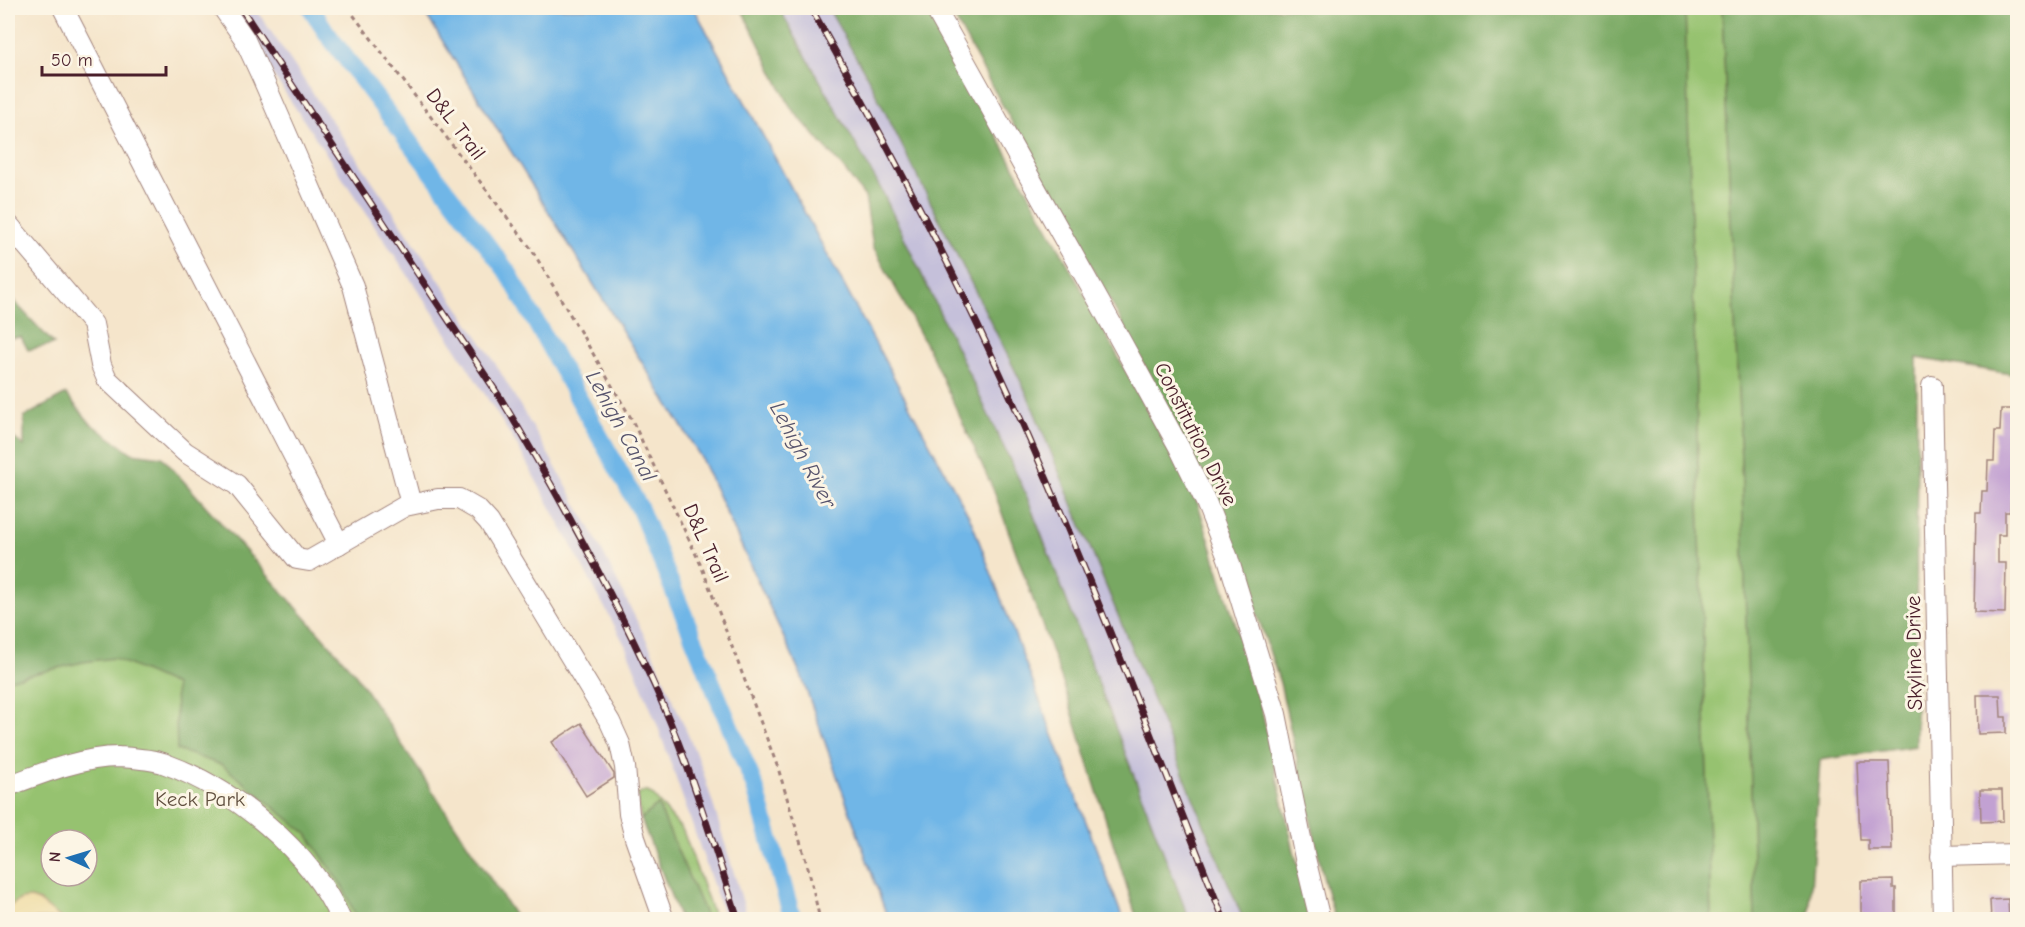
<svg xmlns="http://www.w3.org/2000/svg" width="2025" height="927" font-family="'Comic Neue',sans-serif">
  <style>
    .industrial { fill: #c5c0da }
    .green { fill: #96c26f; stroke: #70704d; stroke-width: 1.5; fill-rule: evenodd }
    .forest { fill: #78a862; stroke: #616446; stroke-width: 1.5 }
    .sand { fill: #eeda9e; stroke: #9c7c64; stroke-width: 1.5 }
    .water { fill: #6fb6e7; stroke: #5c6a89; stroke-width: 1.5 }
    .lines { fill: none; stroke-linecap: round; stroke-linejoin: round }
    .canal { stroke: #6fb6e7; stroke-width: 18 }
    .building { fill: #c2a1d2 }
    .minor-casing { stroke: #a0827b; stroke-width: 22 }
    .path { stroke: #a0827b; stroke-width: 3; stroke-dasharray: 4.5 4.5; stroke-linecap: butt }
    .minor { stroke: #fff; stroke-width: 20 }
    .rail-casing { stroke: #4a1f2b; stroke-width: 7 }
    .rail { stroke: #fcf5e5; stroke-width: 4.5; stroke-dasharray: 14; stroke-linecap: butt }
    .labels { text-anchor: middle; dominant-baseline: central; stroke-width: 6; stroke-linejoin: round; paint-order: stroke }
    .street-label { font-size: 21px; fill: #4a1f2b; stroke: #fcf5e5 }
    .park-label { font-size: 21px; fill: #61503f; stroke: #fcf5e5 }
    .water-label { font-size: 22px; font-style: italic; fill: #57546d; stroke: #fcf5e5 }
  </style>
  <rect width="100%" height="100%" fill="#fcf5e5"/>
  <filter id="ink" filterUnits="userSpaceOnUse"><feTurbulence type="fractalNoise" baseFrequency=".0167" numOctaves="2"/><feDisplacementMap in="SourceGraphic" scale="12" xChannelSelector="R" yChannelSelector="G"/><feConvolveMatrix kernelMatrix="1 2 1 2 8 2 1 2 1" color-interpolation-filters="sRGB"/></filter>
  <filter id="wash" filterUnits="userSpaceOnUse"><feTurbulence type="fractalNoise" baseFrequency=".008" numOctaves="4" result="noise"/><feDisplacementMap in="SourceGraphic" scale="24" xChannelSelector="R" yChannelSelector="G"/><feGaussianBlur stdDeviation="1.35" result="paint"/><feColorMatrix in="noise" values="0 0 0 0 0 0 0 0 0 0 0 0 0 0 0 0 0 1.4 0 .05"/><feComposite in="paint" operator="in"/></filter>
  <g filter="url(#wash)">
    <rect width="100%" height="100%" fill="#f5e5cb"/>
    <!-- industrial -->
    <g class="industrial">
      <path d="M228 8H255L491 356 546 450 595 537 651 649 701 765 748 919H725L658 727 626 647 518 447 436 317Z"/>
      <path d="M779 8H828L868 78 1027 394 1243 919H1189L1025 492 882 191Z"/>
    </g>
    <!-- green -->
    <g class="green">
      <path d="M1685 8H1722L1742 485 1755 919H1711Z"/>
      <path d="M75 462 430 919 8 920V566ZM51 840H87V876H51Z"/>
      <path d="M645 791 652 794 683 831 715 919H707L658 805 641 819 637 797 640 793Z"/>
    </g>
    <!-- forest -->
    <g class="forest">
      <path d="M741 8H779L882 191 1025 492 1189 919H1137L1064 686 994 491 932 356 873 246 865 197 843 168 791 108Z"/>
      <path d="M828 8H926L1057 244 1198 504 1261 707 1294 851 1313 919H1243L1027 394 868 78Z"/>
      <path d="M949 8H1685L1711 919H1335L1325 884 1280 683 1229 529 1118 315Z"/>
      <path d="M1722 8H2017V375L1917 358 1916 746 1820 760 1809 917 1810 919H1755L1742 485Z"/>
      <path d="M8 295 54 344 28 350 21 337 8 338Z"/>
      <path d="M66 394 91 424 132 453 162 457 354 672 517 919H357L344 889 307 834 222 765 177 750 175 685 114 658 83 662 8 680V434L24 446V417Z"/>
      <path d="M658 805 707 919H680L641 819Z"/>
    </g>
    <!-- sand -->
    <path class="sand" d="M31 898 39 901 62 919H8V907L21 899Z"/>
    <!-- water -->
    <path class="water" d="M422 8H694L971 520 1123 919H888L801 675 700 456Z"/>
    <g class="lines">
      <!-- canal -->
      <path class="canal" d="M311 8 326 32 509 274 639 507 755 787 793 920"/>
    </g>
    <g id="blocks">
      <!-- building -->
      <g class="building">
        <path d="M2001 409H2018L2017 484 2011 495 2010 512H2005V535H1998V563H2006L2005 613 1974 612 1976 513H1981L1982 491H1987L1988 461H1994L1995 431H2000Z"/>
        <path d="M1977 695H2000L2001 717H2006V733L1978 734Z"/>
        <path d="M581 723 614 774V778L586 796 552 742Z"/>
        <path d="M1857 762H1889L1892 850H1868V840H1860Z"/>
        <path d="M1980 790H2002L2003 821 1981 822Z"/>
        <path d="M1893 880V888H1896V914H1894V920H1864V913L1861 914V881Z"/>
        <path d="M2008 899 2009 920H1991L1990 900Z"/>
      </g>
    </g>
  </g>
  <g filter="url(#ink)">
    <use href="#blocks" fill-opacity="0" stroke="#a0827b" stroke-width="1.5"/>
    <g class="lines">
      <!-- minor casing -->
      <g class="minor-casing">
        <g id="minor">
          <path d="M63 8 339 544"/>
          <path d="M223 8 244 38 262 77 353 286 411 504"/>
          <path d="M935 8 1101 305 1179 447 1206 502 1228 558 1276 714 1305 858 1320 920"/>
          <path d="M8 224 93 324 101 365 107 379 185 452 237 485 297 559 309 561 405 506 438 499H459L478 510 489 522 610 722 620 744 625 767 629 814 635 838 664 920"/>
          <path d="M1932 386 1943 920"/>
          <path d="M8 786C40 774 82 757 118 757 131 758 150 759 163 763 233 788 311 851 341 920"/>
          <path d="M1941 856 2018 854"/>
        </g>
      </g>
      <!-- path -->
      <path class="path" d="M348 8 532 250 631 418 701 565 778 768 809 871 820 920"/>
      <!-- minor -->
      <use href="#minor" class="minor"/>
      <!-- rail casing -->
      <g class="rail-casing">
        <g id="rail">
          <path d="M241 8 501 399C540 463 576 528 610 594 637 647 663 700 683 755 703 809 720 865 738 920"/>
          <path d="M811 8C869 112 926 216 977 324 1069 518 1144 720 1224 920"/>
        </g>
      </g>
      <!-- rail -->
      <use href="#rail" class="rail"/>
    </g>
  </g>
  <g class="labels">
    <!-- street labels -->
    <g class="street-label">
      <text transform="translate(456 124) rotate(53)">D&amp;L Trail</text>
      <text transform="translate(1196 434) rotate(63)">Constitution Drive</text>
      <text transform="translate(706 543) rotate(66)">D&amp;L Trail</text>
      <text transform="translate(1914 653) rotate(-91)">Skyline Drive</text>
    </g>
    <!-- park labels -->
    <g class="park-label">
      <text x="200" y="799">Keck Park</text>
    </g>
    <!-- water labels -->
    <g class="water-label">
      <text transform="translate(621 426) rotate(61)">Lehigh Canal</text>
      <text transform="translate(803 455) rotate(62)">Lehigh River</text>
    </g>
  </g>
  <!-- margin -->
  <rect width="2025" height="927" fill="none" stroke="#fcf5e5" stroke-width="30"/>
  <!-- north arrow -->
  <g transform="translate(69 858) rotate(274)"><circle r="28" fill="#fcf5e5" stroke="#b59f9b" stroke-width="1.5"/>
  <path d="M0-4.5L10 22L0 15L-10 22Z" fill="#1f6fb2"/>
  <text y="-9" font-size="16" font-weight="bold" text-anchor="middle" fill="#4a1f2b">N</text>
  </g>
  <!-- scale -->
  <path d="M42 66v9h124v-9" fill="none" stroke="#4a1f2b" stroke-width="3"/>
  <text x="51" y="66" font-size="18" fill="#4a1f2b" stroke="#fcf5e5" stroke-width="4.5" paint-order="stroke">50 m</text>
</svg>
